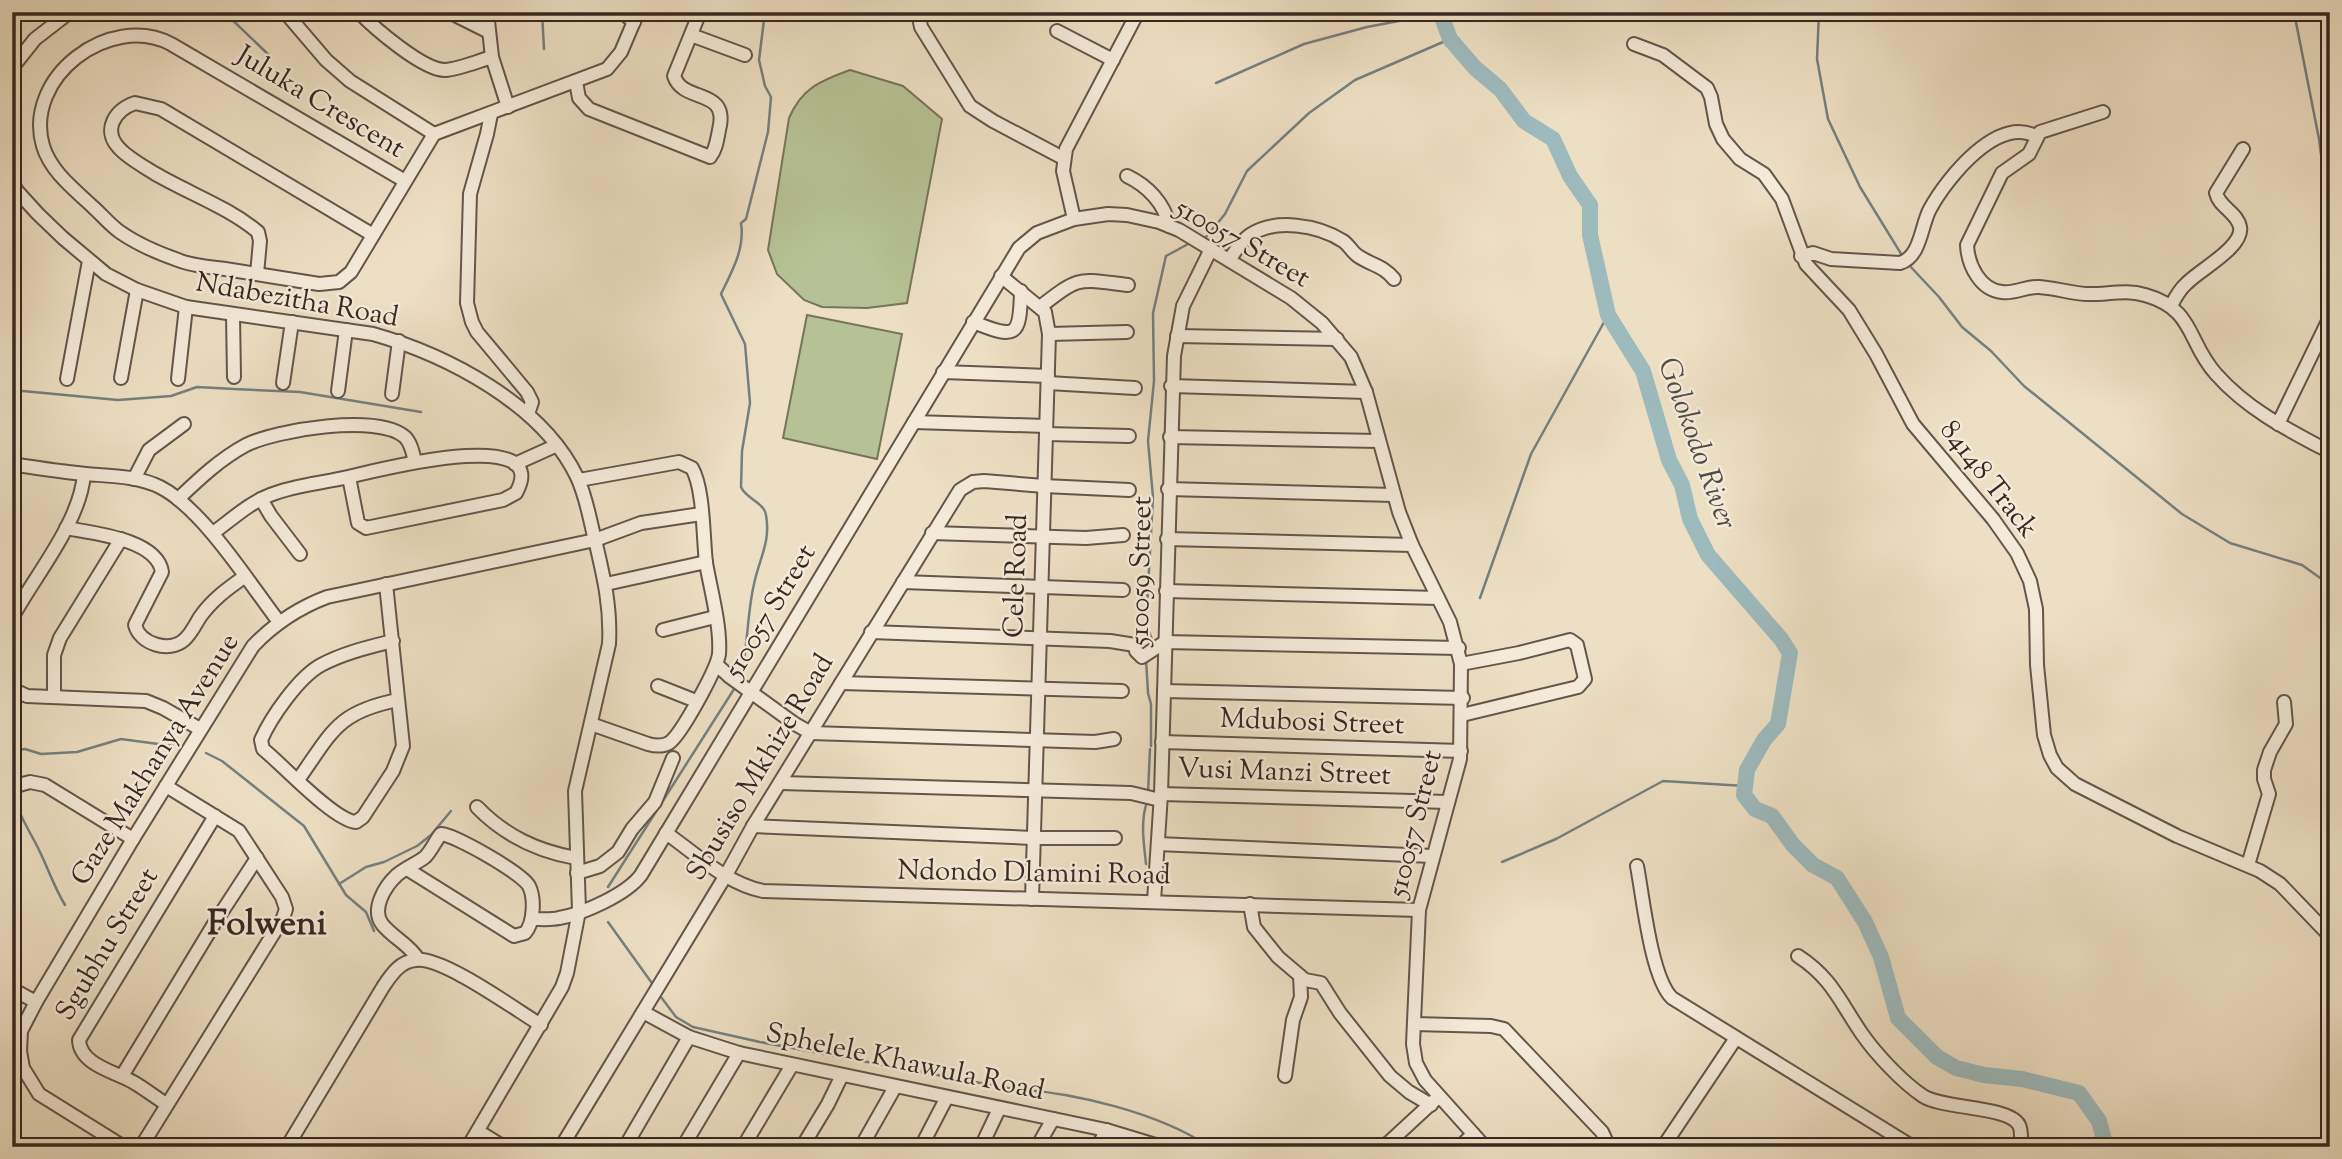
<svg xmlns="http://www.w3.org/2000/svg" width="2342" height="1159" font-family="'Sorts Mill Goudy',serif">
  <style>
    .park { fill: #b6c295; stroke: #76755b; stroke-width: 2 }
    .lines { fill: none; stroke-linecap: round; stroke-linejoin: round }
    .stream { stroke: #74807f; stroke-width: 2.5 }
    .river { stroke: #9dbabd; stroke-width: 16 }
    .minor-casing { stroke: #64564a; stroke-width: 16 }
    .minor { stroke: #f3ead8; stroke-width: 12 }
    .labels { text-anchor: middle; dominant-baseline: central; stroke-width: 5; stroke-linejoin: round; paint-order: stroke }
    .street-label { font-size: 28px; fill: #372821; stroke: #f3ead8 }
    .water-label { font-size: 30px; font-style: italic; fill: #504c48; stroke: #f3ead8 }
    .district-label { font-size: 35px; font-weight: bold; fill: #372821; stroke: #f3ead8 }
  </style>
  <rect width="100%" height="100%" fill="#eddfc3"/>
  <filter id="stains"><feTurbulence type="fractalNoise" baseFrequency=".00286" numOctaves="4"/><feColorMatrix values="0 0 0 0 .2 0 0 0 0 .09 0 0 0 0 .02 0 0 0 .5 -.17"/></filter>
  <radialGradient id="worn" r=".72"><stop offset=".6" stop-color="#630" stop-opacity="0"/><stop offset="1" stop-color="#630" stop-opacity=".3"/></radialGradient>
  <!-- park -->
  <g class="park">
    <path d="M850 70 903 86 942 119 907 303 867 308 822 307 804 300 777 274 768 250 789 118C802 88 820 81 850 70Z"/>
    <path d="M807 315 902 334 877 459 783 438Z"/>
  </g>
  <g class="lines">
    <!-- stream -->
    <g class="stream">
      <path d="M224 12 271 57"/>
      <path d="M542 12 544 49"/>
      <path d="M1819 12 1817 59 1828 119 1860 187 1903 257"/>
      <path d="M2294 12 2319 139 2330 222"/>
      <path d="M1216 83 1304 44 1367 27 1441 13"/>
      <path d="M1206 237 1225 214 1247 171 1309 113 1355 80 1450 39"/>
      <path d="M1909 265 1939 297 1962 327 1991 351 2024 386 2182 514 2230 543 2302 565 2330 585"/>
      <path d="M12 390 118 400 171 396 197 387 234 389 300 392 421 412"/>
      <path d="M1480 598 1531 454 1608 315"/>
      <path d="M1149 648 1152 639 1146 625 1153 497 1148 441 1154 381 1153 313 1166 256 1190 243"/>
      <path d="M1146 659 1148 693 1151 704V746"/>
      <path d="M741 676C748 646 747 614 754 584 759 559 771 542 766 515 764 502 746 499 741 487L742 451 750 403 745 344 721 294C732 271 745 249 741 223L746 219 768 132 771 97 765 86 759 60 765 12"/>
      <path d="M12 751 25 749 41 754 77 752 121 739 173 746"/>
      <path d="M206 753 222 761 304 826 346 895 366 912 374 931"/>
      <path d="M1148 793 1150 749"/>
      <path d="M13 794C18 815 30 831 39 850 48 868 54 887 65 905"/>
      <path d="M1502 862 1556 839 1663 781 1745 786"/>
      <path d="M1146 864C1144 844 1140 822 1147 802"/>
      <path d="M339 884 366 867 384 862 417 846 431 835 451 811"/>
      <path d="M608 887 736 686"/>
      <path d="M608 922 654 986"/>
      <path d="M661 997 676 1017 693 1027 760 1042 1013 1089C1074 1092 1159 1113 1210 1147"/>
    </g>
    <!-- river -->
    <path class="river" d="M1440 12 1450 39 1475 68 1500 89 1524 121 1553 139 1570 176 1590 205V235L1608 315 1643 371 1669 460 1682 485 1690 519 1708 555 1781 639 1790 653 1778 724 1764 740 1747 770 1744 795 1755 809 1772 816 1793 845 1813 865 1837 878 1865 922 1881 957 1898 1018 1937 1057 1956 1068 1984 1075 2022 1079 2079 1093 2099 1121 2106 1147"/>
    <!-- minor casing -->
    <g class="minor-casing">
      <g id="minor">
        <path d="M285 12 326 60 350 81 434 134"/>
        <path d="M359 12C374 28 423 70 445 70 460 69 478 61 492 57"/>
        <path d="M449 12 489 32"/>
        <path d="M487 12 492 57 508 107"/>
        <path d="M622 12 634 22"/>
        <path d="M918 12 921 27 970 106 993 121 1063 158"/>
        <path d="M1057 31 1113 60"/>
        <path d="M691 35 745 55"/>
        <path d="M1634 44 1663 55 1707 88 1711 97 1716 124 1723 139 1740 159 1764 174 1782 199 1806 264 1849 310 1876 354 1913 424 1993 519 2017 553 2030 581 2036 609 2037 665 2044 735 2050 755 2057 768 2075 784 2177 836 2260 871 2280 884 2330 936"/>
        <path d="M12 68 35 39 70 12"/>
        <path d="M576 82 579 98 589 109 710 157C716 150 717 140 719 130 730 87 683 104 674 76L700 12"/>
        <path d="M2103 112 2040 132 2029 154 2002 173 1967 245C1968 265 1980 290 2002 292 2015 294 2026 286 2039 287 2055 288 2070 293 2086 294 2106 295 2125 289 2145 295 2195 309 2187 342 2216 374 2248 410 2288 430 2330 452"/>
        <path d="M491 114 487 134 470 194 467 303 472 322 477 332 527 392 532 402 528 414"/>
        <path d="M434 134 607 69 621 52 638 12"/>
        <path d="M1127 176C1148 186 1165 204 1169 226"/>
        <path d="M405 181 171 44C110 12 23 77 43 146 51 172 74 189 93 207 102 215 110 225 120 232 137 244 158 253 178 260 192 266 209 267 225 269 256 274 288 279 319 284L339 282 351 272 434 134"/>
        <path d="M12 182 17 191 38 214 63 238 106 274 137 290 186 307 373 334C447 355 542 404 577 477 587 498 590 522 596 544 604 578 611 608 609 644L575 791 579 911 567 973 562 987 468 1147"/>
        <path d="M1074 219 1063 171 1066 149 1138 12"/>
        <path d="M1801 256 1813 253 1831 259 1900 263C1921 257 1921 225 1930 209 1947 178 1998 114 2037 137"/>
        <path d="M1229 260C1235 252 1241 241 1250 235 1275 218 1318 225 1343 241 1349 245 1352 252 1358 256 1371 265 1384 266 1394 279"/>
        <path d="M257 274 260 241 258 232C228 207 188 193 154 173 143 166 128 158 119 148 102 130 115 110 135 103L161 109 373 235"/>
        <path d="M1001 276 1045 312 1049 334 1032 899"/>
        <path d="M2171 306C2175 298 2179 290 2186 284 2199 270 2244 247 2240 227 2237 212 2219 207 2216 193L2243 149"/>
        <path d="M1040 307C1081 275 1078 279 1128 285"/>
        <path d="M233 315 234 377"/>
        <path d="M973 322C1016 339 1020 338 1021 291"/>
        <path d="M1049 334 1127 332"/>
        <path d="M1177 336 1337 339"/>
        <path d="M943 372 1048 376"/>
        <path d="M121 378 137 290"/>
        <path d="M67 379 89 261"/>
        <path d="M178 379 186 307"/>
        <path d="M283 383 292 322"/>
        <path d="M1048 383 1135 388"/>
        <path d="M1171 386 1366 392"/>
        <path d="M338 391 346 330"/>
        <path d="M392 394 399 341"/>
        <path d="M914 422 1046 426"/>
        <path d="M2278 424 2330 317"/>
        <path d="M1046 434 1129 436"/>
        <path d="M1170 437 1379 441"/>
        <path d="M12 464C37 468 62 472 86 474 110 476 138 476 160 487 203 509 249 583 279 622"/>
        <path d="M515 464 555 446"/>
        <path d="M134 479 149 450 184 424"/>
        <path d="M579 480 679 462 692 468C704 489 703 537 706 563 711 591 721 627 719 654 717 669 681 735 669 743 662 747 655 746 648 744L591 724"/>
        <path d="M1168 489 1394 495"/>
        <path d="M178 499C199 479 220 459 246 445 276 430 378 413 405 437 411 443 413 453 415 462"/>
        <path d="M261 499 271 516 300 554"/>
        <path d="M66 528C92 533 157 539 162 572L135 625C140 644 169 653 184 640 191 634 195 625 200 617 212 600 227 589 244 577"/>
        <path d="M213 533C231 520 249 503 270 495 294 485 323 483 348 477 371 472 555 423 516 493L503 500 366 528 358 523 349 477"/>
        <path d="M932 533 1086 538 1123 535"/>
        <path d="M1167 539 1412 545"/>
        <path d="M903 582 1123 590"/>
        <path d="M386 584 403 746 393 771 363 817 356 822C336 821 288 771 271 756L263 749 261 740C271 717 299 677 321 665 343 653 369 647 393 641"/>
        <path d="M606 584 706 562"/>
        <path d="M1166 591 1438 598"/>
        <path d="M12 618C35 575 80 523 84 474"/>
        <path d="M663 630 715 617"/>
        <path d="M871 632 1110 641 1135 645 1136 651 1142 657 1165 642 1459 648"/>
        <path d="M1461 664 1519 653 1570 640 1577 645 1585 679 1578 687 1462 715"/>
        <path d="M717 665 730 677 795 724 811 733 1095 742 1114 739"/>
        <path d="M841 683 1122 691"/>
        <path d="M658 686 696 701"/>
        <path d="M12 689 27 696 146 701 163 708 200 729"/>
        <path d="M1164 691 1463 698"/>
        <path d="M54 697V655L60 638 121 539"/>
        <path d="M1162 742 1461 751"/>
        <path d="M298 780C332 732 337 712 398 700"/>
        <path d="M781 783 1131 793 1160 800"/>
        <path d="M12 787 30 782 45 785 133 839"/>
        <path d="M1161 794 1448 802"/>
        <path d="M477 807C505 836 537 851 576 858"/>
        <path d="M753 826 1033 838H1115"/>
        <path d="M666 833C696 854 727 884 763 891L1419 910"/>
        <path d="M1158 844 1432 856"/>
        <path d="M2248 865 2269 794 2264 779V770L2270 752 2286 724 2284 702"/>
        <path d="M1637 866C1643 897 1651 978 1672 998L1913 1147"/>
        <path d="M407 869 514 936 525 933C534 923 535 898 529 886 522 873 455 835 441 834 435 841 432 850 425 857 416 864 405 868 397 875 385 886 371 909 382 924 393 938 409 944 418 959"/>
        <path d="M577 873 600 866 618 852 632 829 655 802 673 758"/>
        <path d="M1154 901 1161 794 1174 356 1183 306 1211 249"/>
        <path d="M1250 904 1254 927 1278 957 1305 980 1321 983 1340 1013 1390 1076 1409 1092 1431 1105"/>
        <path d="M532 919C541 919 551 920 559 918 583 914 627 894 641 875L1019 248 1037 233 1074 219 1108 214 1127 215 1159 222 1179 230 1291 298 1322 323 1351 357 1366 392 1399 512 1412 545 1450 622 1461 664 1460 759 1419 910 1413 1044 1416 1063 1425 1080 1485 1147"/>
        <path d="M1798 956C1832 978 1840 1002 1862 1034 1876 1054 1902 1082 1923 1096 1942 1109 2009 1106 2019 1125 2022 1131 2021 1140 2021 1147"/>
        <path d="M12 989 36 1002"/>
        <path d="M643 1012 689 1037 739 1053 1106 1130 1162 1147"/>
        <path d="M1414 1024 1491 1026 1504 1029 1602 1132 1609 1147"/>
        <path d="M122 1076 214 924 257 858"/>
        <path d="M1285 1076 1293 1020 1301 997 1300 976"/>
        <path d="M166 1104C155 1097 145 1089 133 1082 116 1072 80 1065 79 1040L215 816"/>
        <path d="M478 1131 504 1147"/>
        <path d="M124 1147 39 1094 23 1068 20 1051 21 1031 36 1002 133 839 253 646C274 624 298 608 327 597L595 540 641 523 701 514"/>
        <path d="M141 1147 283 918 286 909 282 897 239 831 166 786"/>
        <path d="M287 1147 383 987C391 975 400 961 416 960 442 956 516 1010 541 1025"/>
        <path d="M561 1147 726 875 753 826 960 490 973 482 984 481 1044 486 1129 490"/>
        <path d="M625 1147 689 1037"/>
        <path d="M683 1147 739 1053"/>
        <path d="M743 1147 792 1065"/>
        <path d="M802 1147 828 1104 842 1075"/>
        <path d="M861 1147 895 1087"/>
        <path d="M921 1147 947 1097"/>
        <path d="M981 1147 999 1109"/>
        <path d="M1037 1147 1053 1119"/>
        <path d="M1098 1147 1106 1130"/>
        <path d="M1384 1147 1436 1099"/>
        <path d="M1460 1147 1473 1134"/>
        <path d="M1663 1147 1736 1038"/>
      </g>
    </g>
    <!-- minor -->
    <use href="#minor" class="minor"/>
  </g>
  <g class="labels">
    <!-- street labels -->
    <g class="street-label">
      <text transform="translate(320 103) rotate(31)">Juluka Crescent</text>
      <text transform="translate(1242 244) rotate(30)">510057 Street</text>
      <text transform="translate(297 301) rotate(10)">Ndabezitha Road</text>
      <text transform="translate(1988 480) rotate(52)">84148 Track</text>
      <text transform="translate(1142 571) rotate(-89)">510059 Street</text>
      <text transform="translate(1017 576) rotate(-88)">Cele Road</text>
      <text transform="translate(771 612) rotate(-59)">510057 Street</text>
      <text transform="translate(1312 723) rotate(2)">Mdubosi Street</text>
      <text transform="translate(156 760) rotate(-58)">Gaze Makhanya Avenue</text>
      <text transform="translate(761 768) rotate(-59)">Sbusiso Mkhize Road</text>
      <text transform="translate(1284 773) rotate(2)">Vusi Manzi Street</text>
      <text transform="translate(1416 824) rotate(-76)">510057 Street</text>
      <text transform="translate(1034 874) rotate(1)">Ndondo Dlamini Road</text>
      <text transform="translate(108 945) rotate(-59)">Sgubhu Street</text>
      <text transform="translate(905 1063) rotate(12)">Sphelele Khawula Road</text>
    </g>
    <!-- water labels -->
    <g class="water-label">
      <text transform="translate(1696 444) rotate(70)">Golokodo River</text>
    </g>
    <!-- district labels -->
    <g class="district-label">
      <text x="267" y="925">Folweni</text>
    </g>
  </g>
  <!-- margin -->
  <rect width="2342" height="1159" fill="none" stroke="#eddfc3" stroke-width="42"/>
  <rect x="14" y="14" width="2314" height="1131" fill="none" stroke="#372821" stroke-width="3.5"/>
  <rect x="21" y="21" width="2300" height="1117" fill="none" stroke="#372821" stroke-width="2"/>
  <rect width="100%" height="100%" filter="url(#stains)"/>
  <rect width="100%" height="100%" fill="url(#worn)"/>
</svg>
